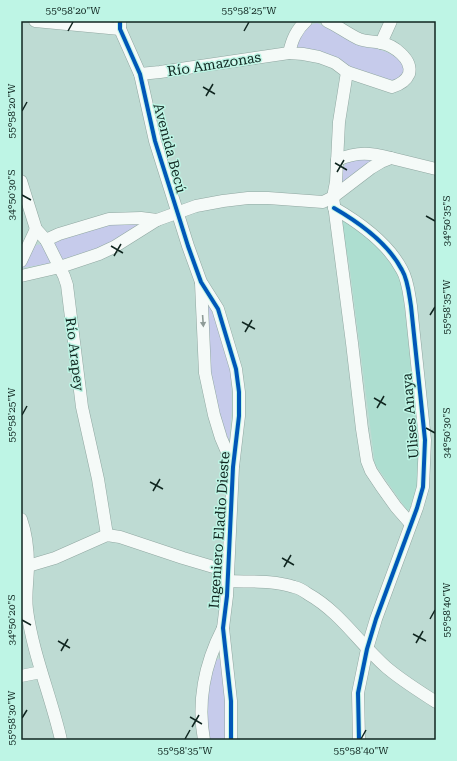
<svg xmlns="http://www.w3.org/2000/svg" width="457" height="761" font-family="'Roboto Serif',serif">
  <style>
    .built { fill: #added0 }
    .green { fill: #c6cbeb }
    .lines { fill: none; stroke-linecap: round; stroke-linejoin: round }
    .minor-casing { stroke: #90a7a1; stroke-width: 13 }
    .minor { stroke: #f5faf8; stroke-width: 12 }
    .cycleway-casing { stroke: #bef5e5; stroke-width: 6 }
    .cycleway { stroke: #0057b8; stroke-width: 4 }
    .oneway { fill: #8e9b97 }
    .ticks { fill: none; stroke: #102620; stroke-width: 1.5 }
    .labels { text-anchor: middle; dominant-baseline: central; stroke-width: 3; stroke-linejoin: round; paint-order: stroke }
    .street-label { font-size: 14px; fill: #102620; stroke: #bef5e5 }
    .neatline { fill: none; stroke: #102620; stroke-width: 1.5 }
    .ticks-label { font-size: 10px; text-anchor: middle; fill: #102620 }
  </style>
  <rect width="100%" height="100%" fill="#bedbd3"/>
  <!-- built -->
  <path class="built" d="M343 218 377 246 397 272 402 283 418 434 419 459 418 481 414 498 409 510H407L375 464 349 262 340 222Z"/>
  <!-- green -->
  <g class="green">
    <path d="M317 23C334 31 351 39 369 46 385 52 391 51 404 65L403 74 395 81H390L296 48C300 34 301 27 317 23Z"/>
    <path d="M372 157 373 161 341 183 342 169 347 162Z"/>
    <path d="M121 223 139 224 125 235 107 245 61 260 52 246 55 239 98 226Z"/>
    <path d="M43 244 52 263 21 268 36 245Z"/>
    <path d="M205 297 216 317 231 373 232 408 229 443 218 415 210 381Z"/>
    <path d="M221 658 227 706 226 740H208L206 691 216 660Z"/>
  </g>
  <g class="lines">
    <!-- minor casing -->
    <g class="minor-casing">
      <g id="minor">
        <path d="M35 21 120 29"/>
        <path d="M120 21V29L140 74 155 141 188 246 201 282 218 309 236 369 239 392V416L233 467 227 596 223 628 231 701V740"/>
        <path d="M306 21C296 30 292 40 289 53L303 54 319 57 335 63 347 72 392 87C399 85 406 81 409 74 413 59 393 45 381 43 373 41 367 42 359 39 348 34 338 26 327 21"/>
        <path d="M381 43 391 21"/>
        <path d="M347 72 339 122 336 182 333 197 352 343 362 429 367 461 371 471 381 486 396 507 410 523"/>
        <path d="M140 74 160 72 289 53"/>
        <path d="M337 160C358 151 371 153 391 158"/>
        <path d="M21 181 36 229 46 240 64 276 67 285 82 407 98 479 107 535"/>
        <path d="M334 208C360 223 388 243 402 270 408 280 409 294 411 306L425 440 423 487 417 508 376 619 367 649 358 693 359 740"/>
        <path d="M46 240 59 234 109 219 141 218 157 220"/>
        <path d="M21 261 36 229"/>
        <path d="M21 276 60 267 99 254 114 247 157 220 196 206 223 201 248 198H268L323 202 333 197 371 168 381 162 391 158 436 169"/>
        <path d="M201 283 205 373 214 415 221 438 233 466"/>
        <path d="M21 519C26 533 28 550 28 565 28 580 25 595 27 610 33 655 51 696 61 740"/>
        <path d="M28 566 55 558 107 535 120 537 183 558 227 571"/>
        <path d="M227 581C249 582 273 580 294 587 299 588 304 591 308 594 340 612 359 643 386 667 401 680 419 691 436 702"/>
        <path d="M21 676 41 672"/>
        <path d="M204 740C197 701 205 663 223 628"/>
      </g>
    </g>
    <!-- minor -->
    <use href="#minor" class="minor"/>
    <!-- cycleway casing -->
    <g class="cycleway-casing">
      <g id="cycleway">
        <path d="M120 21V29L140 74 155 141 188 246 201 282 218 309 236 369 239 392V416L233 467 227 596 223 628 231 701V740"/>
        <path d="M334 208C360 223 388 243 402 270 408 280 409 294 411 306L425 440 423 487 417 508 376 619 367 649 358 693 359 740"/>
      </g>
    </g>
    <!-- cycleway -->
    <use href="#cycleway" class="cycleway"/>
  </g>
  <!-- one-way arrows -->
  <defs><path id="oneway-solid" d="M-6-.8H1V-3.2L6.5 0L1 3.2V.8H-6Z"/></defs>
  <use class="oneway" href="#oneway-solid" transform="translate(203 321) rotate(86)"/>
  <!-- ticks -->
  <path class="ticks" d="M68 31 73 22M244 31 249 22M203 87 215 94M206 96 213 84M22 111 27 102M335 163 347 170M337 172 344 160M22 195 31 200M426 216 435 221M111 246 123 253M114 256 121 244M430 315 435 307M242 322 255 329M245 332 252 320M374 398 386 405M377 408 384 396M22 415 27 406M426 428 435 433M150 482 163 489M153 491 160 479M282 558 294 565M284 567 291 555M430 619 435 610M22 620 31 625M413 634 426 641M58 641 70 648M416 643 423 631M61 651 68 639M190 717 202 724M22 718 27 710M192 727 199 715M185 739 190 730M361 739 366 730"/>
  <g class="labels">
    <!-- street labels -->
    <g class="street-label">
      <text transform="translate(214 64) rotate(-9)">Río Amazonas</text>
      <text transform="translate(170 148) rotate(75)">Avenida Becú</text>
      <text transform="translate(75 354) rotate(83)">Río Arapey</text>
      <text transform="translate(410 416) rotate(-95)">Ulises Anaya</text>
      <text transform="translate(219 530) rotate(-86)">Ingeniero Eladio Dieste</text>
    </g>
  </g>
  <!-- border -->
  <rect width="457" height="761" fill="none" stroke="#bef5e5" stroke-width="44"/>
  <rect x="22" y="22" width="413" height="717" class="neatline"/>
  <g class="ticks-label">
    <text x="73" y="14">55°58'20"W</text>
    <text x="249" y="14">55°58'25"W</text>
    <text transform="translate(11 111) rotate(-90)" y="4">55°58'20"W</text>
    <text transform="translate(11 195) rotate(-90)" y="4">34°50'30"S</text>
    <text transform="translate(446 221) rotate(-90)" y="4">34°50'35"S</text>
    <text transform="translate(446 307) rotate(-90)" y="4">55°58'35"W</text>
    <text transform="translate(11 415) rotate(-90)" y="4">55°58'25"W</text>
    <text transform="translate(446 433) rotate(-90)" y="4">34°50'30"S</text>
    <text transform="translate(446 610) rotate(-90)" y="4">55°58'40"W</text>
    <text transform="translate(11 620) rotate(-90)" y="4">34°50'20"S</text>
    <text transform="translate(11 718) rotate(-90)" y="4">55°58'30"W</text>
    <text x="185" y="754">55°58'35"W</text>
    <text x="361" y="754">55°58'40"W</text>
  </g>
</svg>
